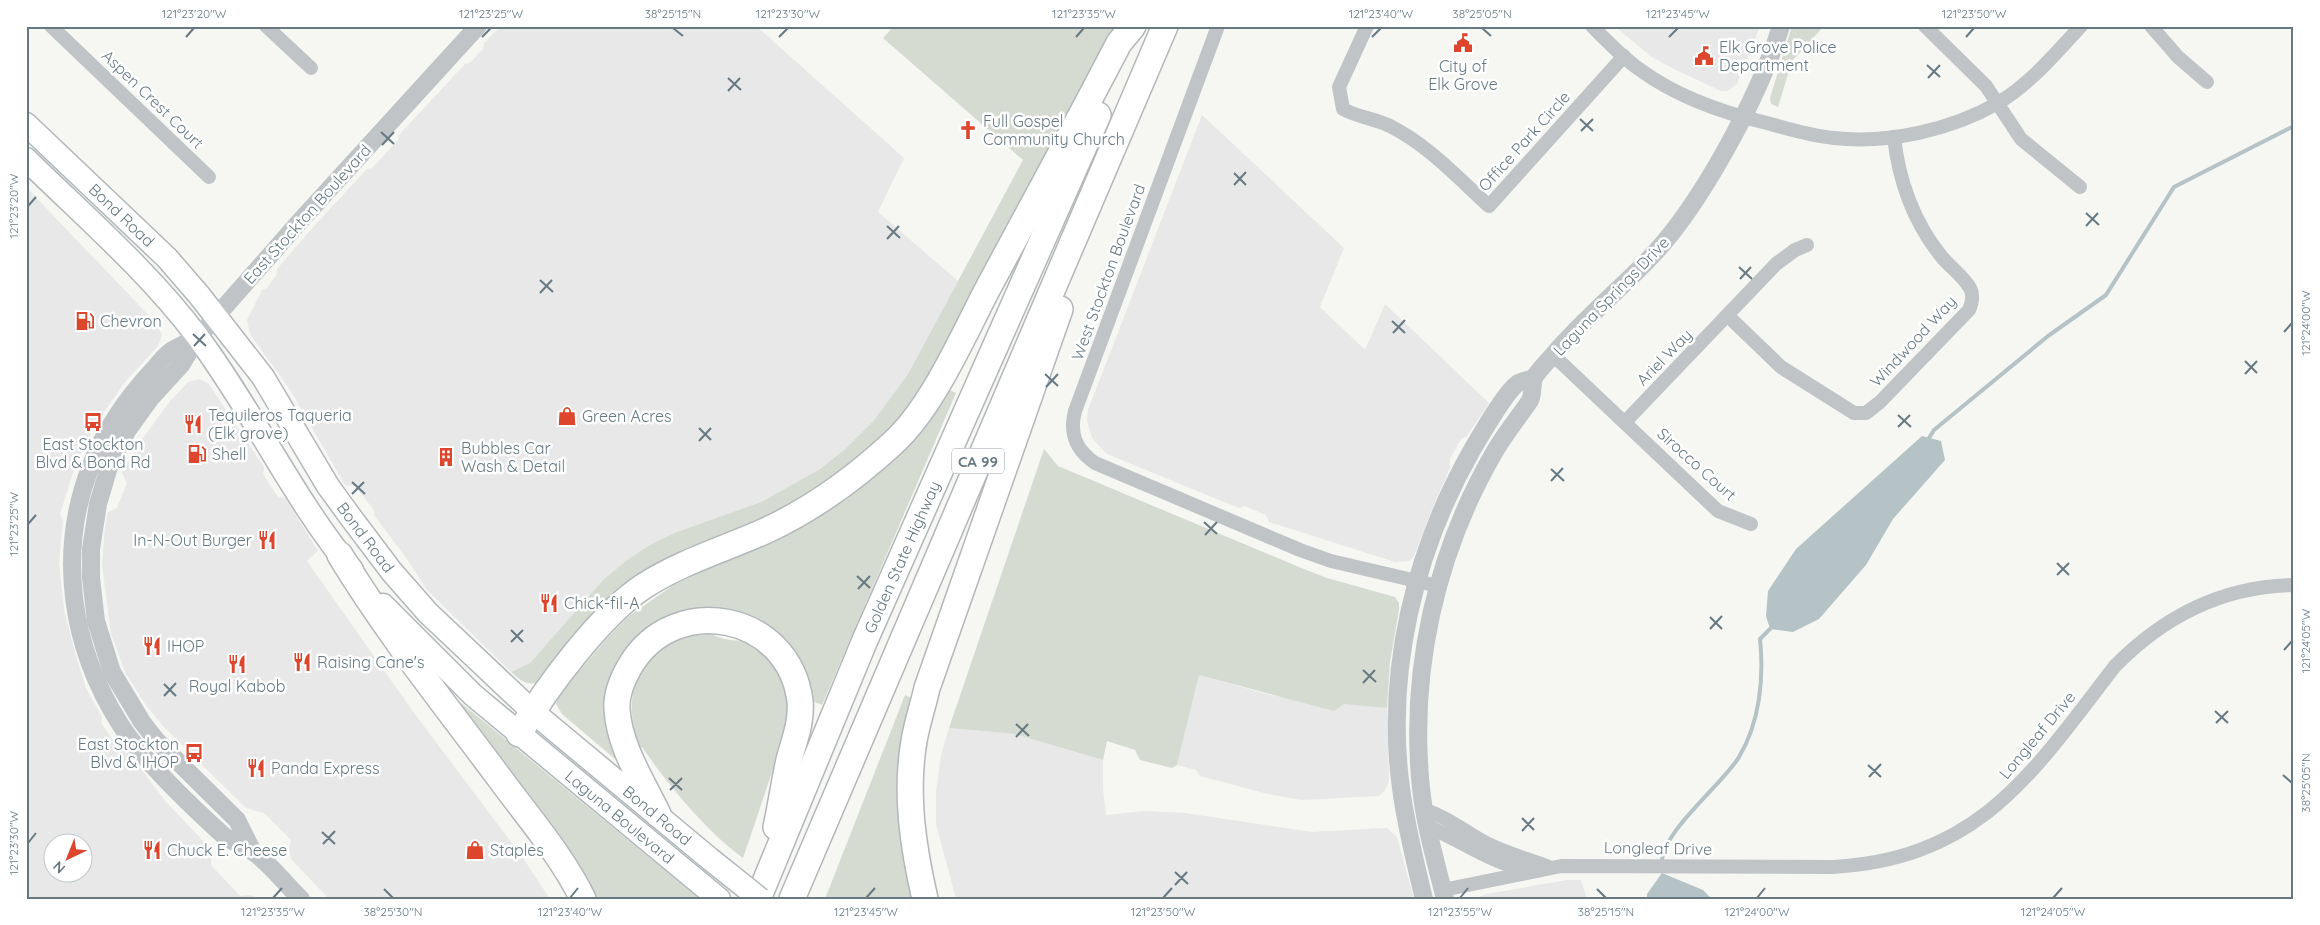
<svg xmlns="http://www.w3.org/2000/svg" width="2320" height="925" font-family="Quicksand,sans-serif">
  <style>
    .built { fill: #e7e8e7; fill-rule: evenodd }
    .green { fill: #d6dbd2 }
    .water { fill: #b5c3c6 }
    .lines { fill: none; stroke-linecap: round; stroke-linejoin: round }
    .stream { stroke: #b5c3c6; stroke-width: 4 }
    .primary-casing { stroke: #b1b7ba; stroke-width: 25 }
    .motorway-casing { stroke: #b3b7ba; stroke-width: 28 }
    .minor { stroke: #c0c4c7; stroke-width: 14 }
    .tertiary { stroke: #c0c4c7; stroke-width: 18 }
    .primary { stroke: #fff; stroke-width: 22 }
    .motorway { stroke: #fff; stroke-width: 25 }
    .primary-bridge-casing { stroke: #b1b7ba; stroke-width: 25; stroke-linecap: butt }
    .primary-bridge { stroke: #fff; stroke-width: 22 }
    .ticks { fill: none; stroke: #667983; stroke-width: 2 }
    .labels { text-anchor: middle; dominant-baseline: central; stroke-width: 5; stroke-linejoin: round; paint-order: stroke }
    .shield { fill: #fff; stroke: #94a1a8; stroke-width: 1 }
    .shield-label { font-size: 15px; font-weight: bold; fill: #667983 }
    .poi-label { font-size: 16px; fill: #667983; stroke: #fff; text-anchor: start }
    .street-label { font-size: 16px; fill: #667983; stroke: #fff }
    .neatline { fill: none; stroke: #667983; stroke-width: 2 }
    .ticks-label { font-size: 12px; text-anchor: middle; fill: #667983 }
  </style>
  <rect width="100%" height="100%" fill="#f6f6f3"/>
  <!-- built -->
  <g class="built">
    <path d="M501 26H756L904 158 878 212 958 281 908 374 876 418 844 450 820 469 761 502 674 533 648 546 627 560 604 579 530 663 511 672 427 590 407 559 374 515V510L355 486 345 485 290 390 250 334 247 320 262 290 267 288 277 274V269L315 225 367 169 372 168 398 140 399 135 465 64 470 63 483 49 484 43Z"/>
    <path d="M1615 26H1760L1737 84 1727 91H1721L1674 69 1650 56Z"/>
    <path d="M1202 115 1344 248 1320 307 1365 350 1385 304 1489 403 1467 436 1461 439 1450 459V468L1432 509 1414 556 1409 561 1395 562 1269 522 1266 515 1245 506 1239 508 1107 454 1092 438 1087 420 1088 410Z"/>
    <path d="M26 187 157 324 162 335 158 346 125 382 95 425 76 463 60 514 63 521 59 563 64 610 75 653 86 688 102 717 101 723 116 744 123 745 166 802 207 845 212 855 211 865 240 896 249 895 263 899H26ZM82 842V872H52V842Z"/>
    <path d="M199 379 208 383 264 467 263 474 278 497 285 498 318 551 307 561 414 713 523 858 550 899H329L291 859 289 849 291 840 264 813 246 808 164 727 146 705 126 674 111 634 102 564 105 528 108 512 117 508 127 483 122 473 137 446 171 400 188 382Z"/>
    <path d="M1199 675 1270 695 1387 708 1389 780 1386 789 1379 796 1301 800 1264 793 1200 776 1196 770 1177 765Z"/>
    <path d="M949 728 1014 734 1103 760V789L1106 815 1146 811 1185 813 1312 832 1387 828 1397 837 1414 899H956L936 824V793L941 755Z"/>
    <path d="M1567 880H1581L1587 899H1472L1487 894Z"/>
  </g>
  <!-- green -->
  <g class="green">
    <path d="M894 26H1114L1093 70 929 377 911 405 872 450 799 504 659 563 636 578 541 681C527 687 522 681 511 672L530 663 604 579 627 560 648 546 674 533 761 502 820 469 844 450 875 419 908 374 1023 160 883 38Z"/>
    <path d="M1792 26H1824L1792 61 1778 107 1771 104 1770 98Z"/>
    <path d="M943 387 956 393 822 705 810 700 733 612 626 654 621 755 615 759 562 714 556 704 558 696 609 636 629 616 672 586 787 531Z"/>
    <path d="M1044 449 1058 466 1299 567 1327 578 1395 597 1399 603V610L1390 662 1387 708 1344 704 1334 711 1199 675 1177 765 1172 768 1140 760 1135 750 1107 741 1103 760 1014 734 949 728Z"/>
    <path d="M702 630C713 636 736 645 748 638 804 682 791 720 770 778 761 805 752 832 743 858 707 832 667 784 642 747L638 749C621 687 638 647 702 630Z"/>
    <path d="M449 693 700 899H592Z"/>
    <path d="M905 695 918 701V899H825Z"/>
  </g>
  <!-- water -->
  <g class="water">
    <path d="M1922 436 1941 441 1945 460 1893 519 1866 565 1819 619 1793 632 1770 629 1766 616 1768 591 1796 549Z"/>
    <path d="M1662 873 1703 890 1712 899H1647V894Z"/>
  </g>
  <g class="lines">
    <!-- stream -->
    <g class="stream">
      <path d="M1929 438 1934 430 2048 336 2106 295 2174 187 2294 126"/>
      <path d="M1662 863C1661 832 1723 784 1739 757 1760 722 1764 678 1760 639L1770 629"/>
    </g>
    <!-- primary casing -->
    <g class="primary-casing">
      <g id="primary">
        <path id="s1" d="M26 124 167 258 199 295 263 377 328 486 349 515 392 572 428 613 532 711 710 859"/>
        <path d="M26 159C84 216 148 271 197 336 253 411 292 497 352 570"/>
        <path id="s2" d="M383 605 473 695 719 899"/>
      </g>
    </g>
    <!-- motorway casing -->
    <g class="motorway-casing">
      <g id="motorway">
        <path d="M340 555C388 634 446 706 501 780 529 818 562 856 583 899"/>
        <path d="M519 734C545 689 601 614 644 586 681 562 725 549 765 531 813 509 854 479 893 443 932 408 963 336 987 290 1031 208 1076 126 1119 43L1133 26"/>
        <path d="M658 814C642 781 619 746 617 709 616 695 623 678 630 666 674 591 789 613 800 701 802 722 794 741 789 760 784 782 781 805 776 827"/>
        <path id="s3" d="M758 899 865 640 1098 115"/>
        <path d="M792 899 1165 26"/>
        <path d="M925 899C913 847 905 794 914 741 917 723 923 706 927 688L1060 309"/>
      </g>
    </g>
    <!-- minor -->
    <g class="minor">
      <path d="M51 26 209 177"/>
      <path d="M266 26 311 68"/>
      <path d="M1218 26 1075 411C1069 434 1076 450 1095 463L1300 550 1331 561 1438 586"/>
      <path d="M1367 26 1339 87 1343 109C1359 118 1375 118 1390 126 1428 145 1458 178 1489 206L1624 56"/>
      <path d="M1592 26C1607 41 1622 57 1639 69 1677 97 1723 113 1767 123 1789 129 1811 136 1834 138 1888 144 1951 130 1998 103 2030 84 2055 54 2081 26"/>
      <path d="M1925 26 1986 86 2021 139 2080 187"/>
      <path d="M2151 26 2178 57 2207 82"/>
      <path d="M1728 316 1781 367 1854 413H1866L1880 402 1969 310C1972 303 1974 295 1970 288 1963 276 1950 267 1941 256 1913 221 1899 182 1894 137"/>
      <path d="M1553 355 1718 511 1751 524"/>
      <path d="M1625 422 1776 264 1795 250 1807 245"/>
      <path d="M1425 810C1448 817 1465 832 1486 843 1506 853 1527 859 1547 866"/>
      <path d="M1427 826C1462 841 1489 862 1526 870"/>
      <path d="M1443 890 1561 866 1832 867C1980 859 2032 773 2115 666 2164 616 2224 586 2294 585"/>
    </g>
    <!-- tertiary -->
    <g class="tertiary">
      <path d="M197 337C189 342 179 346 171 351 164 356 158 364 153 370 125 400 104 431 90 468 57 554 71 647 120 724 142 759 191 806 223 835 231 842 243 845 252 851 270 863 285 884 301 899"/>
      <path d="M253 852 237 820 156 740 142 722 112 672 96 621 91 578V549L98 504 109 467 127 431 150 399 181 365 198 337 301 220 478 26"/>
      <path d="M1424 899C1415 862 1406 826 1401 788 1385 672 1415 550 1472 450 1480 436 1506 392 1517 384 1521 381 1529 380 1534 378"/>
      <path d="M1445 899C1436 862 1425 826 1421 788 1409 671 1436 552 1495 451 1505 434 1518 418 1529 402 1534 395 1531 386 1534 378 1538 371 1547 362 1553 355 1582 321 1616 293 1647 261 1699 209 1759 97 1781 26"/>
    </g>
    <!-- primary -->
    <use href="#primary" class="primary"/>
    <!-- motorway -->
    <use href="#motorway" class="motorway"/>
    <!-- primary-bridge casing -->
    <g class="primary-bridge-casing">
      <path id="primary-bridge" d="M710 859 760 899"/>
    </g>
    <!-- primary-bridge -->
    <use href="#primary-bridge" class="primary-bridge"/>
  </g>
  <!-- ticks -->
  <path class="ticks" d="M673 28 683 36M1482 28 1491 36M186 37 194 28M482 37 491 28M779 37 788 28M1076 37 1084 28M1372 37 1381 28M1669 37 1678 28M1966 37 1974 28M1927 65 1940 77M728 78 741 90M1928 78 1940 65M728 91 740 78M1580 119 1593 131M1581 131 1593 119M381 132 394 144M382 145 394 132M1234 173 1246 185M1234 185 1246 172M28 206 36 197M2086 213 2099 225M887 226 900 238M2086 226 2098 213M887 239 899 226M1739 267 1752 279M1740 279 1751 267M540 280 553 292M540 293 552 280M1392 321 1405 333M2284 332 2292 323M1393 333 1405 320M193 334 206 346M194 346 205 334M2245 361 2257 373M1045 374 1058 386M2245 374 2257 361M1046 387 1058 374M1898 415 1911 427M1898 427 1910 415M699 428 711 440M699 441 711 428M1551 469 1564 481M1551 481 1563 468M352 482 365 494M352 494 364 482M1204 522 1217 534M28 524 36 515M1205 535 1217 522M2057 563 2069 575M2057 575 2069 563M857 576 870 588M858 589 870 576M1710 617 1722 629M1710 629 1722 616M511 630 523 642M511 642 523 630M2284 650 2292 641M1363 670 1376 682M1363 683 1375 670M164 684 176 696M164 696 176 683M2215 711 2228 723M2216 723 2228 711M1016 724 1029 736M1016 737 1028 724M1868 765 1881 777M2283 775 2292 783M1869 777 1881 764M669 778 682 790M670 790 682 778M1522 818 1534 830M1522 831 1534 818M322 832 335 844M28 843 36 833M323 844 335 831M1175 872 1188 884M1175 885 1187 872M384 889 393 898M1597 889 1606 898M273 898 282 888M570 898 578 888M866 898 875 888M1163 898 1172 888M1460 898 1468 888M1757 898 1765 888M2053 898 2062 888"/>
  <!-- icons -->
  <defs>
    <g id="civic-bare" transform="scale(1.5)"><path d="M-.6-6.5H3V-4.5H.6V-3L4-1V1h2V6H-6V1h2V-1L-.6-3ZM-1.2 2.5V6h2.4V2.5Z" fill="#dd452c" stroke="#fff" stroke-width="2.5" paint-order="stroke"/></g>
    <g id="church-bare" transform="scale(1.5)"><path d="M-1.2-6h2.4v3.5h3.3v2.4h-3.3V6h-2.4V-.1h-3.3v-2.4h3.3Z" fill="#dd452c" stroke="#fff" stroke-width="2.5" paint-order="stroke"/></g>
    <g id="fuel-bare" transform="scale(1.5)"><path d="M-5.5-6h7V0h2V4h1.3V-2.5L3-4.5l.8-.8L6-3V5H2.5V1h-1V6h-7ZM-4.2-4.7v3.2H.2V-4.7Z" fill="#dd452c" stroke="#fff" stroke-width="2.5" paint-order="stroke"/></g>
    <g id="shop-bare" transform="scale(1.5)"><path d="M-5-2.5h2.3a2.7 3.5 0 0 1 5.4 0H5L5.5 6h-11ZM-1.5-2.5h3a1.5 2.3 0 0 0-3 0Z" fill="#dd452c" stroke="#fff" stroke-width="2.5" paint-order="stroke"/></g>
    <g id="bus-bare" transform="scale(1.5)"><path d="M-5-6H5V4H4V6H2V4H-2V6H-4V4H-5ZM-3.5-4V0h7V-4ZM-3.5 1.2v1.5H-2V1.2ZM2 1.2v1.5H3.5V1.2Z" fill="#dd452c" stroke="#fff" stroke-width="2.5" paint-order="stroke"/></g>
    <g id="restaurant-bare" transform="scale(1.5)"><path d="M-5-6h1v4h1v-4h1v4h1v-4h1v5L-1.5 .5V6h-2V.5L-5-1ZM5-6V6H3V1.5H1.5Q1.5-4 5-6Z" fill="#dd452c" stroke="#fff" stroke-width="2.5" paint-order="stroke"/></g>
    <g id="building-bare" transform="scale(1.5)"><path d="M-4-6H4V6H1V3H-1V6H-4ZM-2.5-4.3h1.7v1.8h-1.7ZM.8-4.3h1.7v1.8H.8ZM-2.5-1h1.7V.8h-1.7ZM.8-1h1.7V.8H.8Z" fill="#dd452c" stroke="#fff" stroke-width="2.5" paint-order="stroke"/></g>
  </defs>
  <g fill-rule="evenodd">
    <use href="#civic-bare" x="1463" y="43"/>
    <use href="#civic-bare" x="1704" y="56"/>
    <use href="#church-bare" x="968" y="130"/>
    <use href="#fuel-bare" x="85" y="321"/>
    <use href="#shop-bare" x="567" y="416"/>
    <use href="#bus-bare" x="93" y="422"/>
    <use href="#restaurant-bare" x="193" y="424"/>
    <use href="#fuel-bare" x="197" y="454"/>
    <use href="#building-bare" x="446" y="457"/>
    <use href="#restaurant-bare" x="267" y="540"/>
    <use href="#restaurant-bare" x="549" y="603"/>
    <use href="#restaurant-bare" x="152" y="646"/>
    <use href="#restaurant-bare" x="302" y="662"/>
    <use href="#restaurant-bare" x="237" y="664"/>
    <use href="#bus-bare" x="194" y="753"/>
    <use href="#restaurant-bare" x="256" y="768"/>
    <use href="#restaurant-bare" x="152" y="850"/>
    <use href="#shop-bare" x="475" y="850"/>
  </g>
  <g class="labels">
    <!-- shield labels -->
    <rect class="shield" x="952" y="448.5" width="52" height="25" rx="4"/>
    <g class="shield-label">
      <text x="978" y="461">CA 99</text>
    </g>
    <!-- poi labels -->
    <g class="poi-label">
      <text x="1719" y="47">Elk Grove Police<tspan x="1719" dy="18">Department</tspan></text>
      <text x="1463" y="66" text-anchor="middle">City of<tspan x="1463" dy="18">Elk Grove</tspan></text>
      <text x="983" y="121">Full Gospel<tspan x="983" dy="18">Community Church</tspan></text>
      <text x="100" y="321">Chevron</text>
      <text x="208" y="415">Tequileros Taqueria<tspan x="208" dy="18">(Elk grove)</tspan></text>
      <text x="582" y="416">Green Acres</text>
      <text x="93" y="444" text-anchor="middle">East Stockton<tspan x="93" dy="18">Blvd &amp; Bond Rd</tspan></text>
      <text x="461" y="448">Bubbles Car<tspan x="461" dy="18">Wash &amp; Detail</tspan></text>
      <text x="212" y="454">Shell</text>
      <text x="252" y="540" text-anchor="end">In-N-Out Burger</text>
      <text x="564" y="603">Chick-fil-A</text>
      <text x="167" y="646">IHOP</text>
      <text x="317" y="662">Raising Cane's</text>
      <text x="237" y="686" text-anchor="middle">Royal Kabob</text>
      <text x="179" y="744" text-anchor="end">East Stockton<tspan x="179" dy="18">Blvd &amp; IHOP</tspan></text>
      <text x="271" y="768">Panda Express</text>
      <text x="167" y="850">Chuck E. Cheese</text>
      <text x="490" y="850">Staples</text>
    </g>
    <!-- street labels -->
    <g class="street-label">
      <text transform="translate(153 99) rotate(44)">Aspen Crest Court</text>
      <text transform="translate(1524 141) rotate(-48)">Office Park Circle</text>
      <text transform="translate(307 214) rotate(-48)">East Stockton Boulevard</text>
      <text stroke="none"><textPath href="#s1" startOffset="132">Bond Road</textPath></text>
      <text transform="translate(1108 272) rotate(-70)">West Stockton Boulevard</text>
      <text transform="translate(1611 296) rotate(-46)">Laguna Springs Drive</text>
      <text transform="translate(1913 341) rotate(-47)">Windwood Way</text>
      <text transform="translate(1664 357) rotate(-46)">Ariel Way</text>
      <text transform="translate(1697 464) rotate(42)">Sirocco Court</text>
      <text stroke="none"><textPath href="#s1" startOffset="538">Bond Road</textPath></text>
      <text stroke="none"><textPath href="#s3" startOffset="371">Golden State Highway</textPath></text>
      <text transform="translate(2037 735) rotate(-50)">Longleaf Drive</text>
      <text stroke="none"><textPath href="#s1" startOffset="942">Bond Road</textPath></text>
      <text stroke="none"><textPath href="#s2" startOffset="318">Laguna Boulevard</textPath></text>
      <text transform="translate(1658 848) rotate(1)">Longleaf Drive</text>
    </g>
  </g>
  <!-- border -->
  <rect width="2320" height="925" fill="none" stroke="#ffffff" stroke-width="55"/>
  <!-- north arrow -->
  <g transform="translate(68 858) rotate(223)"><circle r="24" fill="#ffffff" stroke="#c2c9cd"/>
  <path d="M0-4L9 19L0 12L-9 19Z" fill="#dd452c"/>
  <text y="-8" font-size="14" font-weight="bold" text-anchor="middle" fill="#667983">N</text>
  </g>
  <rect x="28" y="28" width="2264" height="870" class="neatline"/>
  <g class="ticks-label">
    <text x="194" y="18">121°23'20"W</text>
    <text x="491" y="18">121°23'25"W</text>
    <text x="673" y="18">38°25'15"N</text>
    <text x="788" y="18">121°23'30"W</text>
    <text x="1084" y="18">121°23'35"W</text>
    <text x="1381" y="18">121°23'40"W</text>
    <text x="1482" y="18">38°25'05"N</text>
    <text x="1678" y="18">121°23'45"W</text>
    <text x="1974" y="18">121°23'50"W</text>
    <text transform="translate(14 206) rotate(-90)" y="4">121°23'20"W</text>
    <text transform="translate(2306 323) rotate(-90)" y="4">121°24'00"W</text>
    <text transform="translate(14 524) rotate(-90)" y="4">121°23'25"W</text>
    <text transform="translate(2306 641) rotate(-90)" y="4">121°24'05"W</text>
    <text transform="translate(2306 783) rotate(-90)" y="4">38°25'05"N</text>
    <text transform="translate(14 843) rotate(-90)" y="4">121°23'30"W</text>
    <text x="273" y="916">121°23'35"W</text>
    <text x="393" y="916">38°25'30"N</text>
    <text x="570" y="916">121°23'40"W</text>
    <text x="866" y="916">121°23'45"W</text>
    <text x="1163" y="916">121°23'50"W</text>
    <text x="1460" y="916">121°23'55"W</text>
    <text x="1606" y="916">38°25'15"N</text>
    <text x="1757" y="916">121°24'00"W</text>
    <text x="2053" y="916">121°24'05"W</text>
  </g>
</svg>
